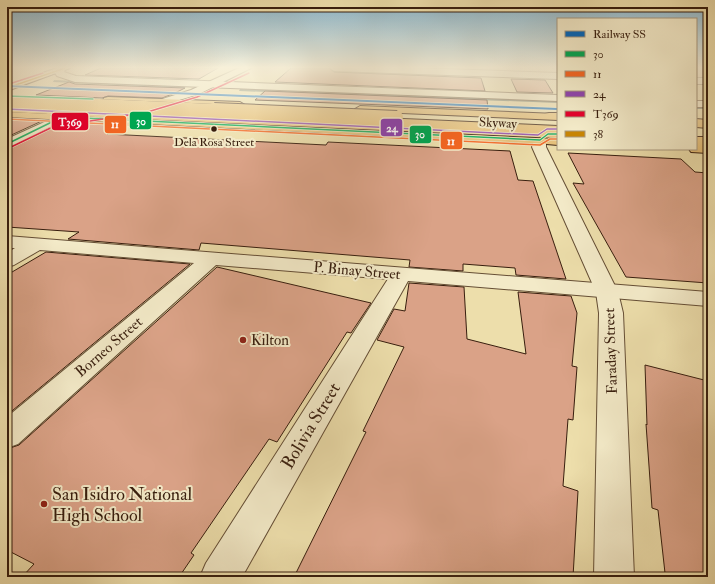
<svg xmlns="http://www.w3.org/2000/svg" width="715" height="584" font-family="'IM FELL Double Pica',serif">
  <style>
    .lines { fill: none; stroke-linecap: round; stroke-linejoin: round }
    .stream { fill: #727d6c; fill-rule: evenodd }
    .building { fill: #daa287; stroke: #381e0e }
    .minor-casing { stroke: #654e35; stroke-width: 2 }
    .tertiary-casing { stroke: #654e35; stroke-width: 2 }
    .primary-casing { stroke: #381e0e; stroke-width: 2 }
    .motorway-casing { stroke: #381e0e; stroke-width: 2 }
    .minor { fill: #f3eac8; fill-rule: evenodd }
    .tertiary { fill: #f3eac8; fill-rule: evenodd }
    .primary { fill: #e6bf76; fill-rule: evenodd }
    .motorway { fill: #e6bf76; fill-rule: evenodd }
    .primary-bridge-far1-casing { stroke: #381e0e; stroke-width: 10; stroke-linecap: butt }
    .primary-bridge-casing { stroke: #381e0e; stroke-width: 14; stroke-linecap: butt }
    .motorway-bridge-far1-casing { stroke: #381e0e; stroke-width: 10; stroke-linecap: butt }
    .motorway-bridge-casing { stroke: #381e0e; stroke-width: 14; stroke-linecap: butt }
    .primary-bridge-far1 { stroke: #e6bf76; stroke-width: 10 }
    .primary-bridge { stroke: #e6bf76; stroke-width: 12 }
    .motorway-bridge-far1 { stroke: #e6bf76; stroke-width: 10 }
    .motorway-bridge { stroke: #e6bf76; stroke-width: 12 }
    .bus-1-casing { stroke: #f3eac8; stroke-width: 3 }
    .bus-2-casing { stroke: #f3eac8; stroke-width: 3 }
    .bus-3-casing { stroke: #f3eac8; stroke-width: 3 }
    .bus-4-casing { stroke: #f3eac8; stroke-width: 3 }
    .bus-5-casing { stroke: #f3eac8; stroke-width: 3 }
    .bus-1 { stroke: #00a651; stroke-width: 1.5 }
    .bus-2 { stroke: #f26522; stroke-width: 1.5 }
    .bus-3 { stroke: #8e44ad; stroke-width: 1.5 }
    .bus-4 { stroke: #e4002b; stroke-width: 1.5 }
    .bus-5 { stroke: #c78404; stroke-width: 1.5 }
    .rail-1-casing { stroke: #f3eac8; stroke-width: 3.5 }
    .rail-1 { stroke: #0065bd; stroke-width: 2 }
    .bus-dot { fill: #381e0e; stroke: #f3eac8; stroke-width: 1.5 }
    .poi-dot { fill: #8f2418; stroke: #f3eac8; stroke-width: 1.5 }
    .labels { text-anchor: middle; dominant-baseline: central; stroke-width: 4; stroke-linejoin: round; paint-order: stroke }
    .far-bus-label { font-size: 12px; fill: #381e0e; stroke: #f3eac8 }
    .far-street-label { font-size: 13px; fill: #381e0e; stroke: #f3eac8 }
    .street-label { font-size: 15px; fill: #381e0e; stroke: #f3eac8 }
    .poi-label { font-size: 15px; fill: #381e0e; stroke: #f3eac8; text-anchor: start }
    .near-street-label { font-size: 18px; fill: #381e0e; stroke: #f3eac8 }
    .near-poi-label { font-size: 18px; fill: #381e0e; stroke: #f3eac8; text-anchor: start }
    .line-badge { stroke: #f3eac8; stroke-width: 1.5 }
    .badge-label { font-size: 11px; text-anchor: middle; font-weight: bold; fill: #fff }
  </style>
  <rect width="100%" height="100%" fill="#eddeab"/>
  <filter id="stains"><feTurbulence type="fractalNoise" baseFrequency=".005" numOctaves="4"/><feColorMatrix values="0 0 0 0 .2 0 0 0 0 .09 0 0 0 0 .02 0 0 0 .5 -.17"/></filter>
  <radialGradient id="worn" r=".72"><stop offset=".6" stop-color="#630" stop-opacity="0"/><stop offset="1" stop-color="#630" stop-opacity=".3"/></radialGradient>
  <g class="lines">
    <!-- stream -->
    <g class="stream">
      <path d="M54 80 184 86 186 87 184 88 53 82Z"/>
      <path d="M240 89 558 101V103L239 91Z"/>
      <rect x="696" y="107" width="12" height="2"/>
    </g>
  </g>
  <!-- building -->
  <g class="building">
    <path d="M101 68H218L199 79 85 75Z"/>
    <path d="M291 68H329L334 72 481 78 485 91 275 82Z"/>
    <path d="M511 79 545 80 553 93 517 92Z"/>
    <path d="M69 82 75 84 185 88 175 93 162 98 108 96 102 98 36 95Z"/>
    <path d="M265 91 487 100 488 109 255 100Z"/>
    <path d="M7 118 44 120 7 137Z"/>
    <path d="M64 121 123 124 107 134 326 145 328 142 510 151 518 180 533 181 566 279 516 275 515 268 463 264V271L409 267 410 260 201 243 199 250 68 239 79 232 7 227V149Z"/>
    <path d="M568 153 681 159 695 172 708 173V283L626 277 573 183 584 184Z"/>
    <path d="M46 252 190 264 7 415V275Z"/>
    <path d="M217 267 371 303 351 333 347 332 277 442 269 439 191 553 194 555 179 577H22L34 564 7 550V449L19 445Z"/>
    <path d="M409 283 464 287 467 339 526 354 518 292 571 296 577 313 572 366 577 367 573 420 568 419 563 486 578 491 573 577H294L366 432 363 431 404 347 377 340 394 309 405 311Z"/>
    <path d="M645 365 708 381V577H676L665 573 658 510 652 508 646 424 647 425Z"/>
  </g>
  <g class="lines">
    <!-- minor casing -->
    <g class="minor-casing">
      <g id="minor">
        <path d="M58 68H64L65 70 64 72 76 76 558 95V101L75 82 57 76 55 73Z"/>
        <path d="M330 68H416L558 73V79L334 71Z"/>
        <rect x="696" y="78" width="12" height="6"/>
        <rect x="696" y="101" width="12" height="6"/>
        <path d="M7 236 708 292V306L408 281 242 577H200L206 563 388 279 216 265 18 444 7 448V417L194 263 40 250 14 265 7 267V253L15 248H7Z"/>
      </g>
    </g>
    <!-- tertiary casing -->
    <g class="tertiary-casing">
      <g id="tertiary">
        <path d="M239 68H251L199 94 163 105 158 102 159 100 191 90Z"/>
        <path d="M62 114 66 115 68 117 66 119 7 148V139Z"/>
        <path d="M540 136 545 137 546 140V147L618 292 623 313 634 577H594L599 313 596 292 532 147 535 137Z"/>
      </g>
    </g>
    <!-- primary casing -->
    <g class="primary-casing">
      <g id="primary">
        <path d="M57 68H70L7 91V85Z"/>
        <path d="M108 97 240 102 245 105 240 108 104 102 103 100 104 98Z"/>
        <path d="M360 106 558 114V120L356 111 355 109Z"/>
        <path d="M7 111 537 136 548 130 552 131 554 134 545 143 540 144 7 117Z"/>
        <rect x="696" y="137" width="12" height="8"/>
      </g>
    </g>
    <!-- motorway casing -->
    <g class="motorway-casing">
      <g id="motorway">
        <path d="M549 113H558V119L545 118 543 116 545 114Z"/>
        <path d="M696 119 708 120V128L696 127Z"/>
        <path d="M540 136 558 137V145L535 143 534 140 535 137Z"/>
        <path d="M696 145H708V153L691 152 689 149H696Z"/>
      </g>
    </g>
    <!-- minor -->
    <use href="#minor" class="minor"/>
    <!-- tertiary -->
    <use href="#tertiary" class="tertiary"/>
    <!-- primary -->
    <use href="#primary" class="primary"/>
    <!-- motorway -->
    <use href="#motorway" class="motorway"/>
    <!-- primary-bridge-far1 casing -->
    <g class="primary-bridge-far1-casing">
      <path id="primary-bridge-far1" d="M7 100 237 110"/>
    </g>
    <!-- primary-bridge casing -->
    <g class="primary-bridge-casing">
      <path id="primary-bridge" d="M214 109 397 117"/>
    </g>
    <!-- motorway-bridge-far1 casing -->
    <g class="motorway-bridge-far1-casing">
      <path id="motorway-bridge-far1" d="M7 107 73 110"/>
    </g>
    <!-- motorway-bridge casing -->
    <g class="motorway-bridge-casing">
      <path id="motorway-bridge" d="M51 109 558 132"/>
    </g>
    <!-- primary-bridge-far1 -->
    <use href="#primary-bridge-far1" class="primary-bridge-far1"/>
    <!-- primary-bridge -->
    <use href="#primary-bridge" class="primary-bridge"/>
    <!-- motorway-bridge-far1 -->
    <use href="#motorway-bridge-far1" class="motorway-bridge-far1"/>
    <!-- motorway-bridge -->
    <use href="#motorway-bridge" class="motorway-bridge"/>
    <!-- bus-1 casing -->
    <g class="bus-1-casing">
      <g id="bus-1">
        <path d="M7 96 93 99"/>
        <path d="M7 144 62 117 540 140 548 134H558"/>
      </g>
    </g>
    <!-- bus-2 casing -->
    <g class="bus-2-casing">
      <path id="bus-2" d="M7 119 540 145 550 139H558"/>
    </g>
    <!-- bus-3 casing -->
    <g class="bus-3-casing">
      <path id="bus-3" d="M7 109 538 135 547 129H558"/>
    </g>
    <!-- bus-4 casing -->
    <g class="bus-4-casing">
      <g id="bus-4">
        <path d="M9 84 43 73"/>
        <path d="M9 148 63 122 90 121 144 113 197 97 249 73"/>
      </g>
    </g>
    <!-- bus-5 casing -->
    <g class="bus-5-casing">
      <path id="bus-5" d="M7 88 65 68"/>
    </g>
    <!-- bus-1 -->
    <use href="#bus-1" class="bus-1"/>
    <!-- bus-2 -->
    <use href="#bus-2" class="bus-2"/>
    <!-- bus-3 -->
    <use href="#bus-3" class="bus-3"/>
    <!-- bus-4 -->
    <use href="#bus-4" class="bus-4"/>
    <!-- bus-5 -->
    <use href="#bus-5" class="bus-5"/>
    <!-- rail-1 casing -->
    <g class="rail-1-casing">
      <path id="rail-1" d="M7 86 558 109"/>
    </g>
    <!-- rail-1 -->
    <use href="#rail-1" class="rail-1"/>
  </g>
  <!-- sky -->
  <linearGradient id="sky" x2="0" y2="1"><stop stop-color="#88b7d0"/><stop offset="0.45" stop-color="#f7f0d9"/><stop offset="1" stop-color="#f7f0d9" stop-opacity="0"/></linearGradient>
  <rect width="715" height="150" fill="url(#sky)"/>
  <!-- markers -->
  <circle class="bus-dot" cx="214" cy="129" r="3.5"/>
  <g class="poi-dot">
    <circle cx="243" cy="340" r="4"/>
    <circle cx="44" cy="504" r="4"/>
  </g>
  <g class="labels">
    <!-- far-bus labels -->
    <g class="far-bus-label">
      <text x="214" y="142">Dela Rosa Street</text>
    </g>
    <!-- far-street labels -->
    <g class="far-street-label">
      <text transform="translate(498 123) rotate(3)">Skyway</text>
    </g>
    <!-- street labels -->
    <g class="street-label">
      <text transform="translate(357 271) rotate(5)">P. Binay Street</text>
      <text transform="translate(109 347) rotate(-41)">Borneo Street</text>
      <text transform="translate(611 351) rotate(-92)">Faraday Street</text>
    </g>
    <!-- poi labels -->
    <g class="poi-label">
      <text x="251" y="340">Kilton</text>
    </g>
    <!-- near-street labels -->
    <g class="near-street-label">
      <text transform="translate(311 426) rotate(-59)">Bolivia Street</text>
    </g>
    <!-- near-poi labels -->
    <g class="near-poi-label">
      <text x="52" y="494">San Isidro National<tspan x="52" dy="21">High School</tspan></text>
    </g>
  </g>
  <g class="line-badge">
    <rect x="129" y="111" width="23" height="19" rx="4" fill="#00a651"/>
    <rect x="51" y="112" width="38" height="19" rx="4" fill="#e4002b"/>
    <rect x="104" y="115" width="23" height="19" rx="4" fill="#f26522"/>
    <rect x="380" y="118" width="23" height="19" rx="4" fill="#8e44ad"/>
    <rect x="409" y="125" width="23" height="19" rx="4" fill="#00a651"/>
    <rect x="440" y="131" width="23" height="19" rx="4" fill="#f26522"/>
  </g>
  <g class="badge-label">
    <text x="141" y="125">30</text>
    <text x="70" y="126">T369</text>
    <text x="115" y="128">11</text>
    <text x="392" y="132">24</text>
    <text x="420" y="138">30</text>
    <text x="451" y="145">11</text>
  </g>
  <!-- margin -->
  <rect width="715" height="584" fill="none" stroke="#eddeab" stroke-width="24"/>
  <rect x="8" y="8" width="699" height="568" fill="none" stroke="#381e0e" stroke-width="2"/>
  <rect x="12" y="12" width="691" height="560" fill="none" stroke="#381e0e"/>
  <!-- legend -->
  <rect x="557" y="18" width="140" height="132" fill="#f3eac8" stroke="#a8987e"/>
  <rect x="565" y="31" width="20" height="6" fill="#0065bd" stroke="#a8987e"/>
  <text x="593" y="38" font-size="12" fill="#381e0e">Railway SS</text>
  <rect x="565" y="51" width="20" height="6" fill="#00a651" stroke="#a8987e"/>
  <text x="593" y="58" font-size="12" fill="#381e0e">30</text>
  <rect x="565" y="71" width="20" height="6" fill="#f26522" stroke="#a8987e"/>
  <text x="593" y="78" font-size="12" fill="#381e0e">11</text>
  <rect x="565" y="91" width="20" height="6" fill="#8e44ad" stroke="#a8987e"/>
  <text x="593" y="98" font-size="12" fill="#381e0e">24</text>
  <rect x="565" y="111" width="20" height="6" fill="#e4002b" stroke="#a8987e"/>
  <text x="593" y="118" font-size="12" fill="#381e0e">T369</text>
  <rect x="565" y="131" width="20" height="6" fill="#c78404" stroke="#a8987e"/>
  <text x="593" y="138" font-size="12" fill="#381e0e">38</text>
  <rect width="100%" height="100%" filter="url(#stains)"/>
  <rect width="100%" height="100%" fill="url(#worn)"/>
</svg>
